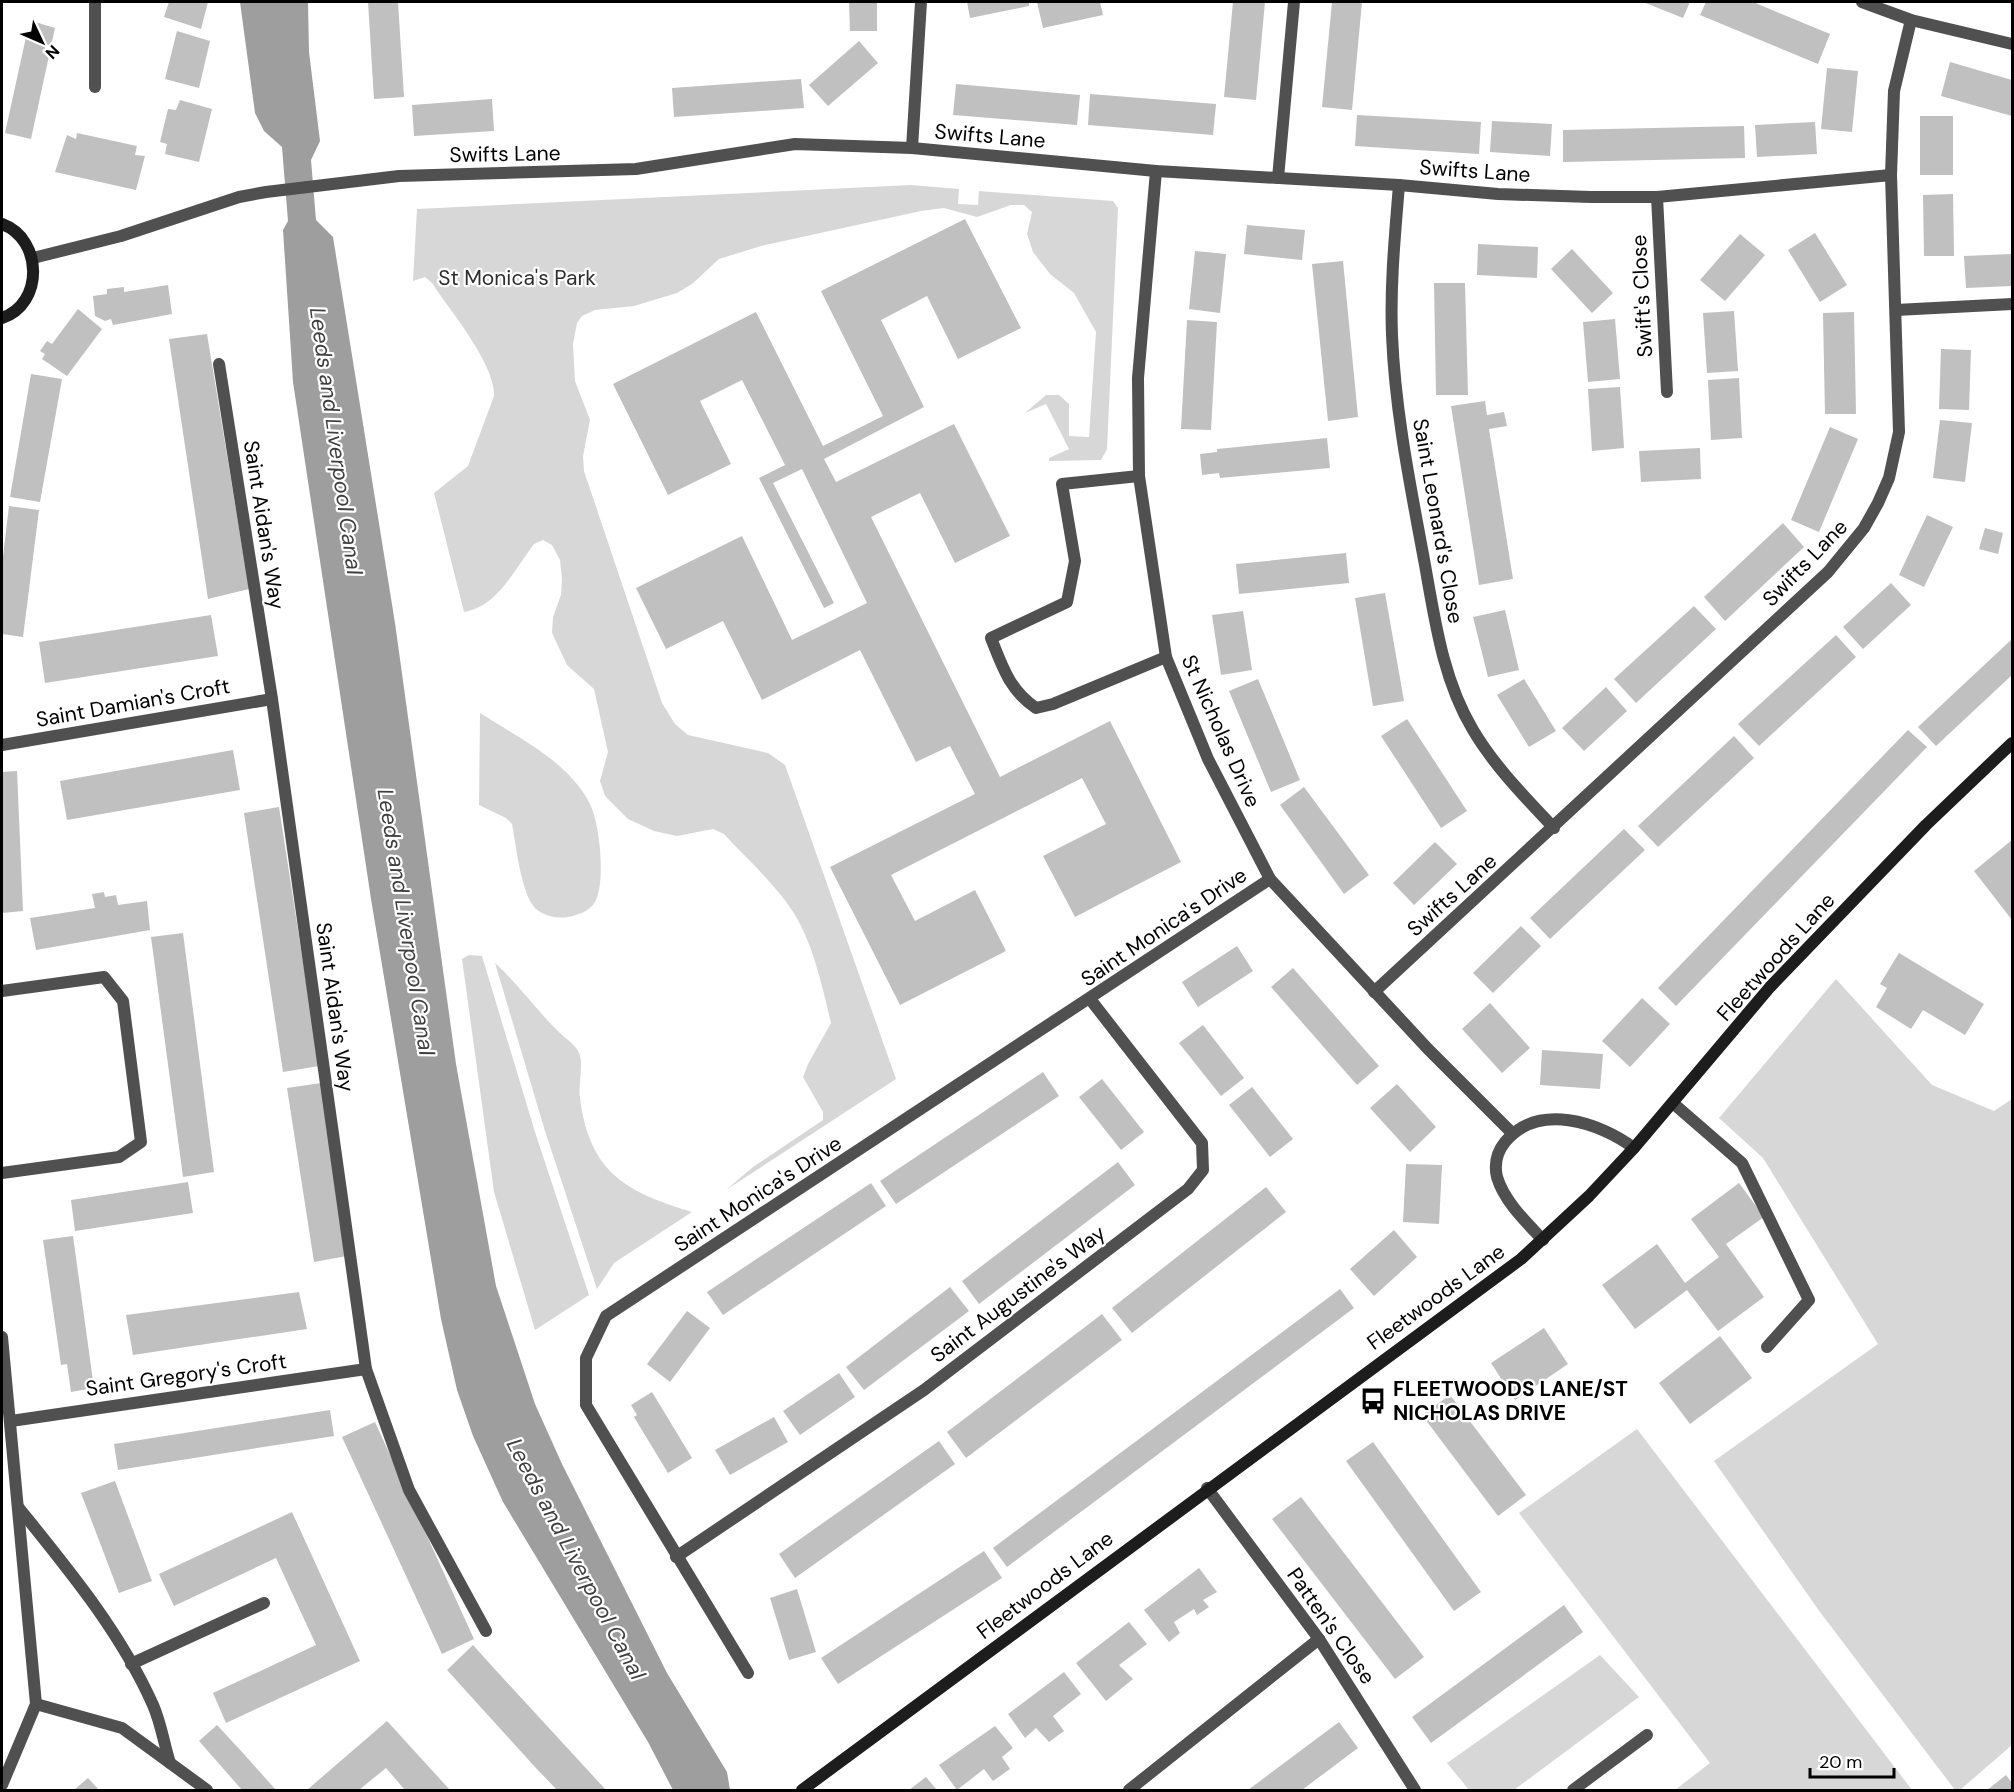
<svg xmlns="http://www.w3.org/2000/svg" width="2014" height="1792" font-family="'DM Sans',sans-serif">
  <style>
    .green { fill: #d7d7d7 }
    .water { fill: #9e9e9e }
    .building { fill: #c0c0c0 }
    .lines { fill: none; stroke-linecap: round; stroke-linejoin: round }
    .lane { stroke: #505050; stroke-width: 12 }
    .street { stroke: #505050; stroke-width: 12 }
    .secondary { stroke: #1d1d1d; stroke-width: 12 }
    .labels { text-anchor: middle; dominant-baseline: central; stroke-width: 4.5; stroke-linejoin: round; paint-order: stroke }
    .street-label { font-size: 21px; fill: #000; stroke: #fff }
    .park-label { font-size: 21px; fill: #2e2e2e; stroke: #fff }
    .poi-label { font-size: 21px; font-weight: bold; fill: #000; stroke: #fff; text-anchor: start }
    .water-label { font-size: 22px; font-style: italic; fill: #3f3f3f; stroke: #fff }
  </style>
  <rect width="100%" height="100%" fill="#fff"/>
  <!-- green -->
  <g class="green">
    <path d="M911 185 959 189 958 204 978 205 979 191 1113 201 1118 208 1107 449 1101 460 1049 461V458L1069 449 1046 404 1025 413 1046 395H1059L1069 404V436L1089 437 1096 332 1074 293 1050 274 1033 252 1027 234 1032 212 1024 205H1011L977 217 944 208 921 211 761 246 719 259 692 284 677 293 634 306 595 310 582 316 577 323 573 344 575 381 590 420 583 456 584 471 662 703 675 724 688 735 768 753 785 765 896 1079 726 1190 753 1167 823 1120V1112L803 1077 808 1064 831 1023C823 990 816 956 801 926 786 894 748 860 724 834L713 829 677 836 654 831 628 819 605 796 600 781 608 752 594 689 567 665 552 633 553 617 561 595 562 579 560 560 552 545 543 540 534 544C514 570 498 606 464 612L434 493 468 466 494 396C495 363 450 311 432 283L425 277 413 281 417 209Z"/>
    <path d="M480 713C519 738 567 761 589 802 600 822 606 882 595 902 590 911 578 915 568 917 558 919 543 916 535 908 521 893 516 845 512 824L506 818 479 805Z"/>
    <path d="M469 955 482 956 535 1132 589 1295 535 1330 494 1192 462 959Z"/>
    <path d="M495 963C519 985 537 1011 560 1033 566 1039 576 1045 579 1053 584 1063 578 1084 580 1098 589 1171 625 1192 692 1212L614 1263 597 1289 545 1131Z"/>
    <path d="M1836 979 1932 1085 1994 1111 2012 1099V1745L1960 1790H1955L1820 1612 1714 1461 1878 1344 1763 1158 1719 1118Z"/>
    <path d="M1637 1429 1912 1790H1675L1710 1763 1519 1513Z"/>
    <path d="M1600 1655 1639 1697 1514 1790H1469L1447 1763Z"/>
  </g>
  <!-- water -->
  <path class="water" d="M240 2H308L309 52 320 141 311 160 316 220 333 237 395 623 456 1064 496 1286 535 1404 562 1464 667 1673 727 1772 730 1790H673L648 1742 503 1502 473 1436 457 1390 441 1319 371 899 293 382 283 230 288 221 282 147 264 131 255 113Z"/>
  <!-- building -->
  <g class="building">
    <path d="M169 2H208L201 29 164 17Z"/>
    <path d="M368 2H398L404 97 374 99Z"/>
    <path d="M849 2H877V31H850Z"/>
    <path d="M967 2H1029V6L970 18Z"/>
    <path d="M1037 2H1100L1103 15 1043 28Z"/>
    <path d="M1233 2H1265L1256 100 1224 97Z"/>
    <path d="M1332 2H1362L1352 110 1322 107Z"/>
    <path d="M1643 2H1690L1683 18Z"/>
    <path d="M1706 2H1753L1830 34 1818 64 1700 15Z"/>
    <path d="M35 22 55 28 31 139 5 133 26 37 32 39Z"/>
    <path d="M177 31 210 41 199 88 165 79Z"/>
    <path d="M859 41 878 63 828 106 809 85Z"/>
    <path d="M1950 62 2012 80V116L1941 96Z"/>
    <path d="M1827 68 1858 71 1852 132 1821 129Z"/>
    <path d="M801 79 804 108 674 117 672 88Z"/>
    <path d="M956 84 1080 95 1077 125 953 115Z"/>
    <path d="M1090 94 1216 104 1213 135 1088 125Z"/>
    <path d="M492 99 494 131 414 136 412 105Z"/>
    <path d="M180 100 212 109 199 162 165 154 167 144 160 142 168 109 176 110Z"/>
    <path d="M1357 115 1481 122 1479 154 1355 146Z"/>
    <rect x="1920" y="116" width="33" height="59"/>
    <path d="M1492 121 1552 124 1550 156 1490 152Z"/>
    <path d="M1815 122 1817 154 1757 157 1755 125Z"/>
    <path d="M1744 126 1745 158 1563 162V130Z"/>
    <path d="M77 133 137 146 135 155 145 156 136 190 55 172 67 135 76 139Z"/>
    <path d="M1953 194 1954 256H1924L1923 195Z"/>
    <path d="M965 219 1021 328 958 359 927 296 881 320 924 407 824 459 836 482 954 424 1010 536 955 563 920 493 871 517 1000 777 1110 721 1181 862 1075 917 1043 856 1106 824 1082 778 891 875 915 921 975 890 1006 951 900 1005 830 867 975 794 950 746 916 762 860 650 762 700 723 621 666 649 636 588 742 536 792 640 867 603 802 469 773 483 834 603 824 608 759 478 785 465 742 380 700 401 731 464 668 495 613 384 756 312 823 446 883 416 821 291Z"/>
    <path d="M1247 225 1305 230 1302 260 1244 254Z"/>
    <path d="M1815 233 1847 285 1820 302 1788 250Z"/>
    <path d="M1740 234 1765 255 1725 301 1700 280Z"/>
    <path d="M1478 244 1538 247 1537 278 1477 275Z"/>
    <path d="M1572 249 1613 293 1592 313 1551 269Z"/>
    <path d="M1195 251 1226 254 1220 313 1189 309Z"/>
    <path d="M2012 254V286L1966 288 1964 256Z"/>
    <path d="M1343 261 1358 417 1328 421 1312 264Z"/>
    <path d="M1434 283H1465L1468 395H1436Z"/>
    <path d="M168 285 172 314 113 325 111 319 105 321 95 316 93 296 107 294V289L124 287V292Z"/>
    <path d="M78 309 102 329 67 376 42 359 45 354 40 351 47 341 52 344Z"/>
    <path d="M1734 311 1738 371 1707 373 1703 313Z"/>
    <path d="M1854 312 1856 414H1825L1823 313Z"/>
    <path d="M1615 319 1620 379 1588 382 1583 322Z"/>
    <path d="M1187 320 1217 322 1211 430 1181 429Z"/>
    <path d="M207 334 249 589 208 599 169 339Z"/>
    <path d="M1941 349 1971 350 1969 410 1939 409Z"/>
    <path d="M31 374 62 379 40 502 10 497Z"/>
    <path d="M1739 378 1742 438 1711 440 1708 380Z"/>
    <path d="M1620 387 1624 448 1592 451 1588 389Z"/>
    <path d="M1485 401 1487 415 1504 412 1507 426 1489 429 1513 579 1479 585 1451 406Z"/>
    <path d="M1940 420 1972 423 1965 482 1933 478Z"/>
    <path d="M1830 427 1858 439 1819 532 1791 520Z"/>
    <path d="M1327 438 1330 468 1220 478 1219 473 1202 475 1200 454 1217 452V449Z"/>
    <path d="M1700 448 1701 479 1641 482 1639 451Z"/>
    <path d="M9 506 39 510 23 637 2 634V565Z"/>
    <path d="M1927 515 1953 527 1924 587 1899 575Z"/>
    <path d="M1783 523 1804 547 1725 621 1704 597Z"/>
    <path d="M1985 528 2003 533 1998 554 1979 549Z"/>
    <path d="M1346 553 1349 583 1239 594 1236 564Z"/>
    <path d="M1891 583 1911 605 1863 649 1843 627Z"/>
    <path d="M1385 593 1404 701 1373 706 1355 598Z"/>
    <path d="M1694 606 1716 629 1636 703 1614 679Z"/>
    <path d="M1505 610 1519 670 1488 677 1473 617Z"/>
    <path d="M1243 611 1252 670 1221 675 1212 615Z"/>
    <path d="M211 615 218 656 45 683 39 642Z"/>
    <path d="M1836 635 1856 657 1759 746 1738 724Z"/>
    <path d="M2012 639V675L1936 746 1918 727Z"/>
    <path d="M1258 679 1300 780 1271 792 1229 691Z"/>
    <path d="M1524 679 1556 731 1529 747 1497 695Z"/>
    <path d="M1606 687 1627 711 1584 751 1562 728Z"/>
    <path d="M1407 719 1467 811 1441 828 1381 736Z"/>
    <path d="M1908 730 1927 747 1676 1006 1658 988Z"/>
    <path d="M1734 736 1754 758 1658 847 1638 826Z"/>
    <path d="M233 750 240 790 67 820 60 781Z"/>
    <path d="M17 771 23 911 2 913V772Z"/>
    <path d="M1304 787 1369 875 1344 894 1280 805Z"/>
    <path d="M279 807 319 1066 283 1072 244 813Z"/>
    <path d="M1624 829 1645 850 1550 939 1530 918Z"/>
    <path d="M2012 840V920L1974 871Z"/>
    <path d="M1435 842 1457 864 1414 905 1393 883Z"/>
    <path d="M104 892 105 897 116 895 118 905 147 901 150 930 36 950 30 918 95 908 92 894Z"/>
    <path d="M1521 926 1541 946 1493 993 1473 973Z"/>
    <path d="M183 933 214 1172 183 1177 151 937Z"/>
    <path d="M1237 946 1253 971 1198 1007 1182 982Z"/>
    <path d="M1899 953 1984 1004 1965 1035 1923 1010 1911 1029 1876 1007 1887 988 1880 984Z"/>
    <path d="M1293 968 1379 1066 1357 1085 1271 987Z"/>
    <path d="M1642 998 1670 1024 1630 1067 1602 1041Z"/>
    <path d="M1490 1003 1530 1048 1502 1073 1462 1029Z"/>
    <path d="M1203 1025 1244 1078 1221 1096 1179 1043Z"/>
    <path d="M1542 1050 1603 1054 1600 1089 1540 1085Z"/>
    <path d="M1043 1072 1059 1096 896 1204 880 1181Z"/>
    <path d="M1102 1079 1144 1132 1121 1150 1079 1097Z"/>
    <path d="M321 1083 347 1256 314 1262 287 1088Z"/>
    <path d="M1397 1084 1436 1127 1410 1152 1370 1108Z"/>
    <path d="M1252 1087 1293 1139 1270 1157 1229 1105Z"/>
    <path d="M1118 1162 1135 1185 979 1304 962 1281Z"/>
    <path d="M1406 1164 1442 1165 1439 1224 1403 1222Z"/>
    <path d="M188 1182 193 1213 75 1231 71 1200Z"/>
    <path d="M871 1183 886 1206 723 1315 707 1292Z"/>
    <path d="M1739 1183 1764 1217 1726 1244 1764 1297 1718 1331 1687 1290 1635 1329 1602 1285 1657 1244 1685 1283 1719 1257 1691 1219Z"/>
    <path d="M1266 1187 1286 1212 1132 1333 1112 1308Z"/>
    <path d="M1394 1230 1417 1257 1374 1296 1350 1269Z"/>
    <path d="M73 1236 94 1388 71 1392 67 1364 61 1365 43 1240Z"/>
    <path d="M950 1287 969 1311 864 1390 846 1367Z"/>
    <path d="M1340 1289 1354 1308 1007 1567 993 1548Z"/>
    <path d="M299 1292 307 1329 133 1355 126 1315Z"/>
    <path d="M687 1311 710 1328 670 1382 647 1364Z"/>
    <path d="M1102 1314 1122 1340 966 1458 947 1432Z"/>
    <path d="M1544 1328 1568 1364 1515 1400 1491 1363Z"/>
    <path d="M1720 1336 1752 1378 1690 1424 1659 1383Z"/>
    <path d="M839 1373 855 1397 800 1435 783 1411Z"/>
    <path d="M652 1392 692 1458 668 1473 634 1417 637 1415 631 1405Z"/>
    <path d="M1450 1395 1526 1495 1498 1516 1422 1415Z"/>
    <path d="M330 1410 334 1436 118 1470 114 1444Z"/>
    <path d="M774 1417 788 1442 730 1475 715 1450Z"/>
    <path d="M375 1422 474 1639 442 1654 342 1437Z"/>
    <path d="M939 1441 955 1464 795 1578 779 1554Z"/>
    <path d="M1373 1442 1481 1592 1454 1611 1346 1461Z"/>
    <path d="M115 1481 152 1581 119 1593 81 1493Z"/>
    <path d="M1301 1497 1424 1657 1395 1679 1272 1519Z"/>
    <path d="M292 1512 360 1661 226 1723 213 1693 316 1645 276 1558 174 1606 159 1574Z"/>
    <path d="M984 1551 1002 1578 838 1684 821 1658Z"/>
    <path d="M1199 1568 1217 1592 1203 1600 1209 1607 1197 1615 1194 1609 1174 1622 1180 1633 1169 1642 1144 1610Z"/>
    <path d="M797 1589 816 1652 789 1660 770 1598Z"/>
    <path d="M1564 1605 1583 1632 1431 1743 1412 1717Z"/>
    <path d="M1129 1622 1147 1644 1119 1665 1133 1679 1106 1701 1076 1663Z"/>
    <path d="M473 1645 491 1665 606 1790H557L535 1767 447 1670Z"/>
    <path d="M1064 1672 1081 1694 1053 1716 1064 1731 1049 1742 1036 1728 1025 1738 1008 1714Z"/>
    <path d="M387 1721 450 1790H405L386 1768 359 1790H307Z"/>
    <path d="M1339 1722 1358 1748 1302 1790H1248Z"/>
    <path d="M217 1725 242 1752 276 1790H242L199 1741Z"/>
    <path d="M995 1726 1013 1748 1002 1757 1010 1769 993 1781 984 1769 957 1790 939 1765Z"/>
    <path d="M2006 1775 2012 1783V1790H1987Z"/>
    <path d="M926 1777 937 1790H909Z"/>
    <path d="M88 1778 99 1790H74Z"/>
  </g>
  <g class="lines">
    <!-- lane -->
    <g class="lane">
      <path d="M1139 476 1062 484 1075 561 1067 602 991 638C1002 666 1010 691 1036 708L1053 704 1166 657"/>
      <path d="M1674 1104 1742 1163 1809 1300 1767 1347"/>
    </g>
    <!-- street -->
    <g class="street">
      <path d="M1862 2 1911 20 2012 44"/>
      <path d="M95 87V2"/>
      <path d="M912 148 921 2"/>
      <path d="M1156 171 1138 378 1139 476 1166 657 1208 759 1270 879 1428 1049 1512 1133"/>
      <path d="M1891 175 1894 91 1911 20"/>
      <path d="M1278 178 1294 2"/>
      <path d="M1399 185C1395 235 1390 285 1392 335 1395 412 1411 489 1425 565 1435 621 1443 680 1473 730 1495 767 1525 797 1554 828"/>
      <path d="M1657 197 1667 392"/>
      <path d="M33 258 121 236 239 197 266 192 399 176 636 169 795 144 912 148 1156 171 1399 185 1498 194 1591 197H1657L1891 175 1899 432 1889 478 1878 503 1864 528 1828 572 1374 992"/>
      <path d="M1896 310 2012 304"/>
      <path d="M219 364 272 699 366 1369 409 1490 486 1631"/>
      <path d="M2 745 272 699"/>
      <path d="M2 991 104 977 123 1001 141 1142 119 1157 2 1173"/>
      <path d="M1543 1240C1526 1222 1504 1201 1497 1177 1494 1164 1497 1152 1505 1142 1538 1102 1599 1122 1634 1148"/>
      <path d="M2 1337 36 1704 2 1785"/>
      <path d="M11 1421 366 1369"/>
      <path d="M1207 1488 1319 1639 1415 1790"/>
      <path d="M18 1507C68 1569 120 1631 153 1705 161 1723 164 1744 170 1763"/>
      <path d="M676 1557 924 1390 1188 1189 1203 1170 1202 1143 1090 999"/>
      <path d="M131 1664 264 1603"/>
      <path d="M748 1673 586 1405V1358L606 1316 1270 879"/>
      <path d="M36 1704 122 1728 207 1790"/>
      <path d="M1129 1790 1319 1639"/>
      <path d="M1573 1790 1647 1735"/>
    </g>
    <!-- secondary -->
    <g class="secondary">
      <path d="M2 224C43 239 44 304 2 318"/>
      <path d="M802 1790 1521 1259 1589 1196 1634 1148 1770 987 1926 825 2012 743"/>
    </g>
  </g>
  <!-- icons -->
  <defs>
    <g id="bus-bare" transform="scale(2.07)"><path d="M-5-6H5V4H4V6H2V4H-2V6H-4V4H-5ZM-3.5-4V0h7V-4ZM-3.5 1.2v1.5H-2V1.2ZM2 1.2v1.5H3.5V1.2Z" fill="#000" stroke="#fff" stroke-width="2.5" paint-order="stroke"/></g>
  </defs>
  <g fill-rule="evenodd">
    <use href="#bus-bare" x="1373" y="1401"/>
  </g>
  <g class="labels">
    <!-- street labels -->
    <g class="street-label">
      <text transform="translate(990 136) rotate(5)">Swifts Lane</text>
      <text transform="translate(505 154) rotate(-1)">Swifts Lane</text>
      <text transform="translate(1475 171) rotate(4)">Swifts Lane</text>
      <text transform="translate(1642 296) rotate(-93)">Swift's Close</text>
      <text transform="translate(1438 521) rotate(80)">Saint Leonard's Close</text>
      <text transform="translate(264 525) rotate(81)">Saint Aidan's Way</text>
      <text transform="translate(1805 563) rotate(-46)">Swifts Lane</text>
      <text transform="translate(133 703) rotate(-10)">Saint Damian's Croft</text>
      <text transform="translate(1221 731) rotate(66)">St Nicholas Drive</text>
      <text transform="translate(1452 895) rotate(-42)">Swifts Lane</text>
      <text transform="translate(1164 927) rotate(-34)">Saint Monica's Drive</text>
      <text transform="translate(1776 957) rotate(-48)">Fleetwoods Lane</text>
      <text transform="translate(335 1007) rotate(82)">Saint Aidan's Way</text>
      <text transform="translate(758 1194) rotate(-33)">Saint Monica's Drive</text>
      <text transform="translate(1018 1294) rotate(-37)">Saint Augustine's Way</text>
      <text transform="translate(1436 1297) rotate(-36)">Fleetwoods Lane</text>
      <text transform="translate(186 1375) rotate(-8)">Saint Gregory's Croft</text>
      <text transform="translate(1045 1585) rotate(-37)">Fleetwoods Lane</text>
      <text transform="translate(1331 1626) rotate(55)">Patten's Close</text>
    </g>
    <!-- park labels -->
    <g class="park-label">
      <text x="517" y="278">St Monica's Park</text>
    </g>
    <!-- poi labels -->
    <g class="poi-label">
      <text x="1393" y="1389">FLEETWOODS LANE/ST<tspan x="1393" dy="24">NICHOLAS DRIVE</tspan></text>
    </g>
    <!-- water labels -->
    <g class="water-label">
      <text transform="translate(336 441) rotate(82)">Leeds and Liverpool Canal</text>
      <text transform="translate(406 922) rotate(81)">Leeds and Liverpool Canal</text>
      <text transform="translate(576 1559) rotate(62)">Leeds and Liverpool Canal</text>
    </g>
  </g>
  <!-- border -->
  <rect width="2014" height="1792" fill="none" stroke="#000000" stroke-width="6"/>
  <!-- north arrow -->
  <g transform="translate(42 42) rotate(134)" stroke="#ffffff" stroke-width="4.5" paint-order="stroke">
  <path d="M0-4.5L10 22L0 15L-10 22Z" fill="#000000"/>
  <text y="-9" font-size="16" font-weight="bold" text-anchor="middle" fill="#000000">N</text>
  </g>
  <!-- scale -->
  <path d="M1810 1768v9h84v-9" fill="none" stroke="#000000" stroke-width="3"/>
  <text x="1819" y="1768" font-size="18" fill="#000000" stroke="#ffffff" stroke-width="4.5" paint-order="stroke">20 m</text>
</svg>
